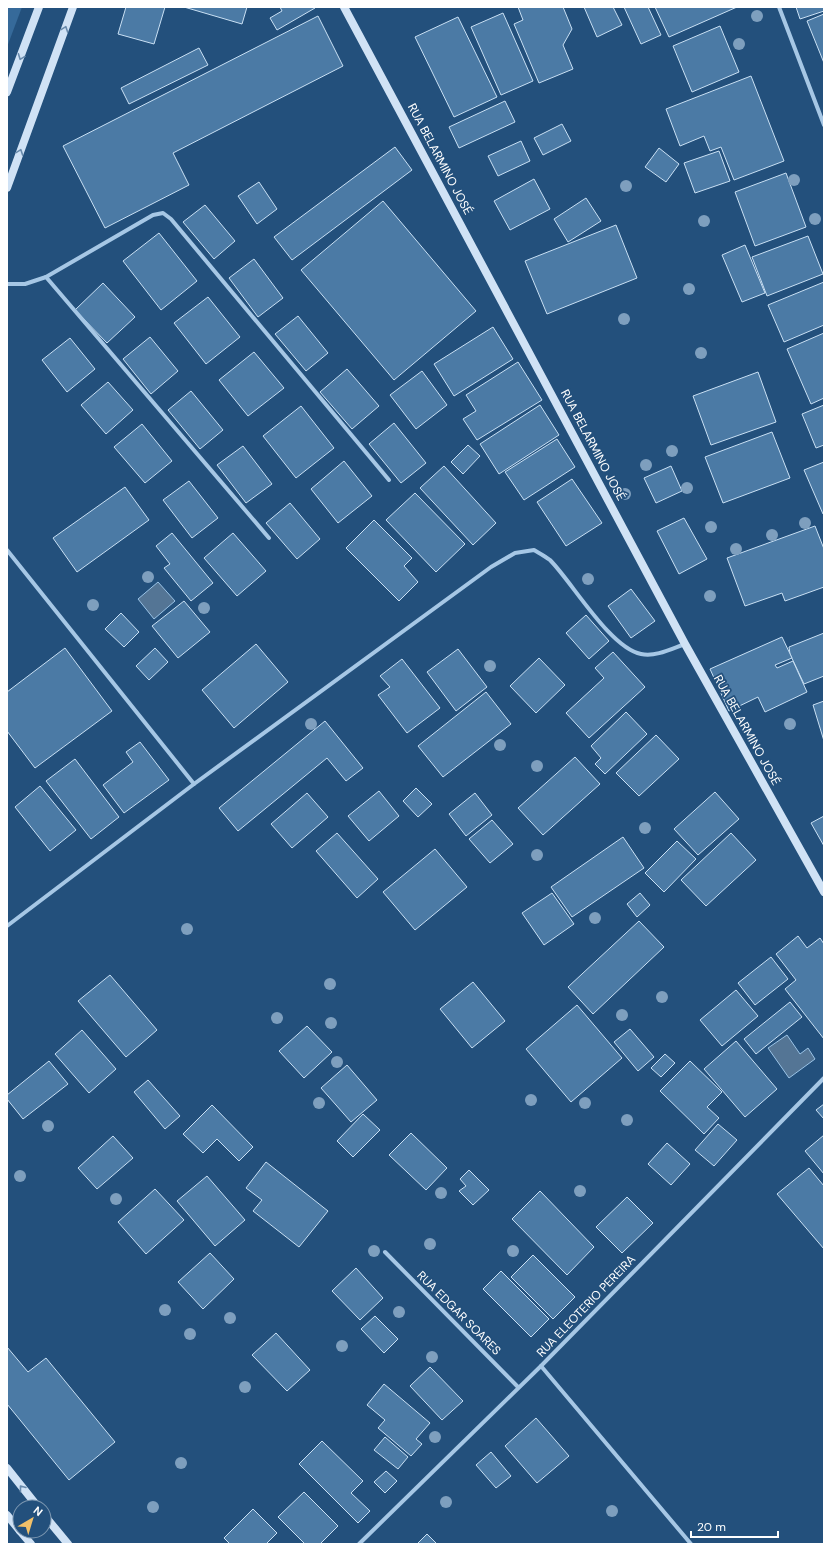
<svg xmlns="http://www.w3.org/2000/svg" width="831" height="1551" font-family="'DM Sans',sans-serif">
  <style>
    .green { fill: #366a9a }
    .water { fill: #547595; stroke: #9ac3e6 }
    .building { fill: #4b7aa5; stroke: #c9e0f4 }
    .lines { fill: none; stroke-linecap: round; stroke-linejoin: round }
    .street { stroke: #a6c7e5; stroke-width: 4 }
    .secondary { stroke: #d0e2f5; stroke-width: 8 }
    .tree { fill: #7e9fbe }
    .oneway { stroke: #688aac }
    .labels { text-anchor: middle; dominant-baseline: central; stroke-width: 3.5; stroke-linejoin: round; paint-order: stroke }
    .street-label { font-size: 12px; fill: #fff; stroke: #23507c }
  </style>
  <rect width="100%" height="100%" fill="#23507c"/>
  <!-- green -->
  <path class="green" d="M7 7H22L7 47Z"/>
  <!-- water -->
  <g class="water">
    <path d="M158 582 175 601 154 619 138 599Z"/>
    <path d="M787 1035 800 1054 808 1048 815 1059 789 1078 768 1048Z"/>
  </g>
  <!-- building -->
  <g class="building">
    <path d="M126 7H165L154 44 118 34Z"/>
    <path d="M184 7H247L242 24Z"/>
    <path d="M280 7H314L315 8 277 30 270 18 282 11Z"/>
    <path d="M518 7H563L572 29 563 45 573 69 539 83 514 24 523 20Z"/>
    <path d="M584 7H613L622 25 597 37Z"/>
    <path d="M624 7H648L661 35 641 44Z"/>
    <path d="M655 7H737L669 37Z"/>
    <path d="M796 7H824V11L800 19Z"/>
    <path d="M503 13 533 81 501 95 471 27Z"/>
    <path d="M824 14V63L807 21Z"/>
    <path d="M318 16 343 66 173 153 189 185 105 228 63 146Z"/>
    <path d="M458 17 497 97 454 117 415 37Z"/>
    <path d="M720 26 739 72 692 92 673 46Z"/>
    <path d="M199 48 208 65 129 104 121 88Z"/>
    <path d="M751 76 784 161 734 180 721 147 710 151 704 136 680 146 666 109Z"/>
    <path d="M505 101 515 122 459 148 449 127Z"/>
    <path d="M562 124 571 141 543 155 534 138Z"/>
    <path d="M521 141 530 161 498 176 488 156Z"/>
    <path d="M395 147 412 170 292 260 274 237Z"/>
    <path d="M659 148 679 164 666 182 645 167Z"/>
    <path d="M719 151 730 181 695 193 684 163Z"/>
    <path d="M786 173 806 227 755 246 735 192Z"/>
    <path d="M534 179 550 209 510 230 494 201Z"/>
    <path d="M259 182 277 209 257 224 238 196Z"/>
    <path d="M586 198 601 221 568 242 554 219Z"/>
    <path d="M383 201 476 311 394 380 301 270Z"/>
    <path d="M205 205 235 241 214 259 183 222Z"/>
    <path d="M616 225 637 278 547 314 525 261Z"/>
    <path d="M159 233 197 281 161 310 123 261Z"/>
    <path d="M808 236 823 274 767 296 752 257Z"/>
    <path d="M745 245 765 293 742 302 722 255Z"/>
    <path d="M254 259 283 298 258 317 229 278Z"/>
    <path d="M824 282V325L784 342 768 305Z"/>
    <path d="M103 283 135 317 107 343 75 310Z"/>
    <path d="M208 297 240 337 206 364 174 323Z"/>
    <path d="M298 316 328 353 306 371 275 334Z"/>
    <path d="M493 327 513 359 454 396 434 364Z"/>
    <path d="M824 333V398L811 404 787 349Z"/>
    <path d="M150 337 178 371 151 394 123 359Z"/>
    <path d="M70 338 95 369 67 392 42 360Z"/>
    <path d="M254 352 284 388 248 416 219 380Z"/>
    <path d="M518 362 542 400 477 440 463 419 476 411 466 395Z"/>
    <path d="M347 369 379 406 352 429 320 392Z"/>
    <path d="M422 371 447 405 416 429 390 395Z"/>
    <path d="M758 372 776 422 711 445 693 396Z"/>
    <path d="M108 382 133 410 106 434 81 405Z"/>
    <path d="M191 391 223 430 200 449 168 410Z"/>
    <path d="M540 405 559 435 499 474 480 444Z"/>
    <path d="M824 405V445L816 448 802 414Z"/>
    <path d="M301 406 334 448 296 478 263 436Z"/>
    <path d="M394 423 426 463 401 483 369 444Z"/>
    <path d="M142 424 172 461 145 483 114 447Z"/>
    <path d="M772 432 790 478 723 503 705 457Z"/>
    <path d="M557 439 575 467 524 500 505 472Z"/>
    <path d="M468 445 480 456 463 474 451 462Z"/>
    <path d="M243 446 272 484 246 503 217 465Z"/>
    <path d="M344 461 372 496 338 523 311 489Z"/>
    <path d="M824 462V513L823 514 804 470Z"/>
    <path d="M444 466 496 523 473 545 420 488Z"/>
    <path d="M671 466 682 491 656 503 644 478Z"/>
    <path d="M572 479 602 523 566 546 537 502Z"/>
    <path d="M189 481 218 518 192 538 163 500Z"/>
    <path d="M125 487 149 520 77 572 53 538Z"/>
    <path d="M415 493 465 544 436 572 386 520Z"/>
    <path d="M290 503 320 539 297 559 266 523Z"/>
    <path d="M684 518 707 559 679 574 657 531Z"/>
    <path d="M374 520 412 558 404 566 418 582 399 601 346 548Z"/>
    <path d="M815 526 824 549V587L785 601 782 593 745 606 727 558Z"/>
    <path d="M172 533 213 583 191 601 164 568 170 564 156 546Z"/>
    <path d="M233 533 266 571 237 596 204 558Z"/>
    <path d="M631 589 655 621 631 638 608 606Z"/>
    <path d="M184 601 210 632 178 658 152 626Z"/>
    <path d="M121 613 139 632 124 647 105 629Z"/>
    <path d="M586 615 609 641 589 659 566 633Z"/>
    <path d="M824 633V676L804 684 790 654 789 647Z"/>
    <path d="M782 637 792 658 775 665 777 668 793 661 807 692 765 712 758 697 729 711 710 669Z"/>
    <path d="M256 644 288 682 234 728 202 690Z"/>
    <path d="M65 648 112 711 35 768 7 731V692Z"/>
    <path d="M155 648 168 662 149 680 136 666Z"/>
    <path d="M458 649 487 687 456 711 427 672Z"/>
    <path d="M613 652 645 687 589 738 566 713 604 678 595 668Z"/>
    <path d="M539 658 565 685 536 713 510 686Z"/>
    <path d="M402 659 440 708 407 733 378 695 390 687 380 676Z"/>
    <path d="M486 692 511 724 443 777 418 746Z"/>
    <path d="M824 701V741L813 705Z"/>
    <path d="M626 712 647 734 605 774 595 764 601 758 591 746Z"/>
    <path d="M325 721 363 768 346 781 327 758 238 831 219 808Z"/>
    <path d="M656 735 679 759 639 796 616 773Z"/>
    <path d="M140 742 169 780 124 813 103 785 133 762 126 752Z"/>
    <path d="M575 757 600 784 543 835 518 808Z"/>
    <path d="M75 759 119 817 91 839 46 781Z"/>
    <path d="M40 786 76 830 50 851 15 807Z"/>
    <path d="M416 788 432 804 418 817 403 801Z"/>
    <path d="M379 791 399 816 369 841 348 816Z"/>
    <path d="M715 792 739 819 698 855 674 829Z"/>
    <path d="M307 793 328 817 292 848 271 824Z"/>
    <path d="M475 793 492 815 466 836 449 814Z"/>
    <path d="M824 816V846L811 823Z"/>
    <path d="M492 820 513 844 490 863 469 839Z"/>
    <path d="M337 833 378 879 357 898 316 851Z"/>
    <path d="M731 833 756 860 706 906 681 880Z"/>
    <path d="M623 837 644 868 572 917 551 887Z"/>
    <path d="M677 841 696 859 664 892 645 873Z"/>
    <path d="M435 849 467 887 415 930 383 892Z"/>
    <path d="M552 893 574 924 544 945 522 913Z"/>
    <path d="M640 893 650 905 637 917 627 904Z"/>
    <path d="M639 921 664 947 593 1014 568 987Z"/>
    <path d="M798 936 807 948 820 938 824 944V1039L785 989 796 980 776 954Z"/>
    <path d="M771 957 788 979 755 1005 738 983Z"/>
    <path d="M110 975 157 1030 126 1057 78 1001Z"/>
    <path d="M473 982 505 1021 472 1048 440 1009Z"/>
    <path d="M736 990 758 1016 722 1046 700 1020Z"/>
    <path d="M790 1002 802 1017 756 1054 744 1039Z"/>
    <path d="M577 1005 622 1058 571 1102 526 1049Z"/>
    <path d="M307 1026 332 1052 304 1078 279 1051Z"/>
    <path d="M630 1029 654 1057 638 1071 614 1042Z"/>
    <path d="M82 1030 116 1069 89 1093 55 1054Z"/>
    <path d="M736 1041 777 1089 745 1117 704 1069Z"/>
    <path d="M665 1054 675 1063 661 1077 651 1068Z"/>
    <path d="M49 1061 68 1084 23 1119 7 1099V1095Z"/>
    <path d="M690 1061 722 1092 707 1107 719 1118 704 1134 660 1091Z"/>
    <path d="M347 1065 377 1100 351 1122 321 1088Z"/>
    <path d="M148 1080 180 1116 165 1129 134 1092Z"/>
    <path d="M824 1104V1119L816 1110Z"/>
    <path d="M212 1105 253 1147 239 1161 217 1139 203 1153 183 1134Z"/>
    <path d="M363 1114 380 1130 353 1157 337 1141Z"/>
    <path d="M718 1124 737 1140 714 1166 695 1150Z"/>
    <path d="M411 1133 447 1168 426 1190 389 1155Z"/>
    <path d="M824 1135V1174L805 1151Z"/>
    <path d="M113 1136 133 1158 97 1189 78 1168Z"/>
    <path d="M667 1143 690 1164 671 1185 648 1164Z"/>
    <path d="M266 1162 328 1211 299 1247 253 1211 262 1200 246 1188Z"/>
    <path d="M809 1168 824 1186V1249L777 1194Z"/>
    <path d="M469 1170 489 1190 473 1205 459 1191 466 1186 460 1179Z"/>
    <path d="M207 1176 245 1220 215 1246 177 1201Z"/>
    <path d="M155 1189 184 1220 146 1254 118 1222Z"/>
    <path d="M540 1191 594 1247 567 1275 512 1219Z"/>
    <path d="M627 1197 653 1223 622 1253 596 1227Z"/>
    <path d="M210 1253 234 1279 203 1309 178 1282Z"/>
    <path d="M533 1255 575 1297 553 1319 511 1277Z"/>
    <path d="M356 1268 383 1298 360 1320 332 1291Z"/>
    <path d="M501 1271 549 1319 531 1337 483 1289Z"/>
    <path d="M375 1316 398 1339 384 1353 361 1329Z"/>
    <path d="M276 1333 310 1370 287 1391 252 1355Z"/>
    <path d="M7 1347 28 1372 46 1358 115 1442 69 1480 7 1404Z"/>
    <path d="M430 1367 463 1401 442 1420 410 1386Z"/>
    <path d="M384 1384 430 1423 416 1439 422 1444 411 1456 378 1428 385 1420 367 1405Z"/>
    <path d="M536 1418 569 1456 537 1483 505 1446Z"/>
    <path d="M385 1437 408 1457 398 1469 374 1450Z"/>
    <path d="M322 1441 363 1481 351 1493 370 1511 358 1523 299 1464Z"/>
    <path d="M491 1452 511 1476 496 1488 476 1465Z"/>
    <path d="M386 1471 397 1481 385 1493 374 1482Z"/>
    <path d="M304 1492 338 1526 320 1544H305L278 1517Z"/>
    <path d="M253 1509 277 1533 266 1544H230L224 1538Z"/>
    <path d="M427 1534 437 1544H417Z"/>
  </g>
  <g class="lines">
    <!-- street -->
    <g class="street">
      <path d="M779 7 824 125"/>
      <path d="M46 277 153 215 163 213 171 219 389 480"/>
      <path d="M7 284H25L46 277 269 538"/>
      <path d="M7 550 194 784"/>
      <path d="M7 926 194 784 491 567 515 553 534 550C539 553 545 556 550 560 572 582 610 648 641 654 656 657 671 649 685 644"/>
      <path d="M385 1252 518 1387"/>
      <path d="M541 1366 691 1544"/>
      <path d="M359 1544 541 1366 824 1078"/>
    </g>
    <!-- secondary -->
    <g class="secondary">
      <path d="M344 7 685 644 824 892"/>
      <path d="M7 92 39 7"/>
      <path d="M7 188 73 7"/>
      <path d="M7 1468 38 1507"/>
      <path d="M7 1515 20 1531"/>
      <path d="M44 1515 68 1544"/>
      <path d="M20 1531 31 1544"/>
    </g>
  </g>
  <!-- trees -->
  <g class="tree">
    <circle cx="757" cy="16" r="6"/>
    <circle cx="739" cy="44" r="6"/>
    <circle cx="794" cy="180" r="6"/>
    <circle cx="626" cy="186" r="6"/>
    <circle cx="815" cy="219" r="6"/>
    <circle cx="704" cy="221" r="6"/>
    <circle cx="689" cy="289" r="6"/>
    <circle cx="624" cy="319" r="6"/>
    <circle cx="701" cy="353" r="6"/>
    <circle cx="672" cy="451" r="6"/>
    <circle cx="646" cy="465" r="6"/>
    <circle cx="687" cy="488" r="6"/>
    <circle cx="625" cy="494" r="6"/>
    <circle cx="805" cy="523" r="6"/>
    <circle cx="711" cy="527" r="6"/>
    <circle cx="772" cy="535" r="6"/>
    <circle cx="736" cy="549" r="6"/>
    <circle cx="148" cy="577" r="6"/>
    <circle cx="588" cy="579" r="6"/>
    <circle cx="710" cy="596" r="6"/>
    <circle cx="93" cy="605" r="6"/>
    <circle cx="204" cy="608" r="6"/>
    <circle cx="490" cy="666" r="6"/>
    <circle cx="311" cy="724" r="6"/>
    <circle cx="790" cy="724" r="6"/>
    <circle cx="500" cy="745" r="6"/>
    <circle cx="537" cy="766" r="6"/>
    <circle cx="645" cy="828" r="6"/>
    <circle cx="537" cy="855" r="6"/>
    <circle cx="595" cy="918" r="6"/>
    <circle cx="187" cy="929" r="6"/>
    <circle cx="330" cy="984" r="6"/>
    <circle cx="662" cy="997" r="6"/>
    <circle cx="622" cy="1015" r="6"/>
    <circle cx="277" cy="1018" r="6"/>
    <circle cx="331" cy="1023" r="6"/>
    <circle cx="337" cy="1062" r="6"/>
    <circle cx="531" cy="1100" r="6"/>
    <circle cx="319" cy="1103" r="6"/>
    <circle cx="585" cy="1103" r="6"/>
    <circle cx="627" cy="1120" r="6"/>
    <circle cx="48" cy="1126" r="6"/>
    <circle cx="20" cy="1176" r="6"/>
    <circle cx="580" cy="1191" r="6"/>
    <circle cx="441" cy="1193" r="6"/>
    <circle cx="116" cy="1199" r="6"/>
    <circle cx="430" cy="1244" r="6"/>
    <circle cx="374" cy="1251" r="6"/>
    <circle cx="513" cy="1251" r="6"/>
    <circle cx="165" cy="1310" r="6"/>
    <circle cx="399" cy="1312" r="6"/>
    <circle cx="230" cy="1318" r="6"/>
    <circle cx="190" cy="1334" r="6"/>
    <circle cx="342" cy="1346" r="6"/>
    <circle cx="432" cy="1357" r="6"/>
    <circle cx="245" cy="1387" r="6"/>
    <circle cx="435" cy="1437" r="6"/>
    <circle cx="181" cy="1463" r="6"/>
    <circle cx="446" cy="1502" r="6"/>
    <circle cx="153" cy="1507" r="6"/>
    <circle cx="612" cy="1511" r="6"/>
  </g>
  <!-- one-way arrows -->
  <defs><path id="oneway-chevron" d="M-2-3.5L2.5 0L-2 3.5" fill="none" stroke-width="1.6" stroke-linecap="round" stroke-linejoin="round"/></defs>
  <g class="oneway">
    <use href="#oneway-chevron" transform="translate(65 29) rotate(-70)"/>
    <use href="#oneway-chevron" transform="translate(21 57) rotate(111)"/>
    <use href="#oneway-chevron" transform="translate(20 152) rotate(-70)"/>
    <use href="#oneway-chevron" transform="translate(22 1488) rotate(-128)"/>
  </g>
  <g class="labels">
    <!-- street labels -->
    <g class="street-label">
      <text transform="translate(440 159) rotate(62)">RUA BELARMINO JOSÉ</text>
      <text transform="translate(593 445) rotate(62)">RUA BELARMINO JOSÉ</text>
      <text transform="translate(747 730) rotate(61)">RUA BELARMINO JOSÉ</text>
      <text transform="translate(586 1306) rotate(-46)">RUA ELEOTERIO PEREIRA</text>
      <text transform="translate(459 1313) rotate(45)">RUA EDGAR SOARES</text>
    </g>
  </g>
  <!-- border -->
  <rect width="831" height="1551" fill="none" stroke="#ffffff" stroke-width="16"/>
  <!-- north arrow -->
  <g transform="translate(32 1519) rotate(38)"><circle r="19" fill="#23507c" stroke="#7b96b0"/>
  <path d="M0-3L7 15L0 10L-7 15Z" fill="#f1c069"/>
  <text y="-6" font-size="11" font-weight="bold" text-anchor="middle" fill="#ffffff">N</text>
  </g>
  <!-- scale -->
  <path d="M691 1531v6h87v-6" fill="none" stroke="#ffffff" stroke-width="2"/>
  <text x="697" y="1531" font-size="12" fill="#ffffff" stroke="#23507c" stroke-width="3" paint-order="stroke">20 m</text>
</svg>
